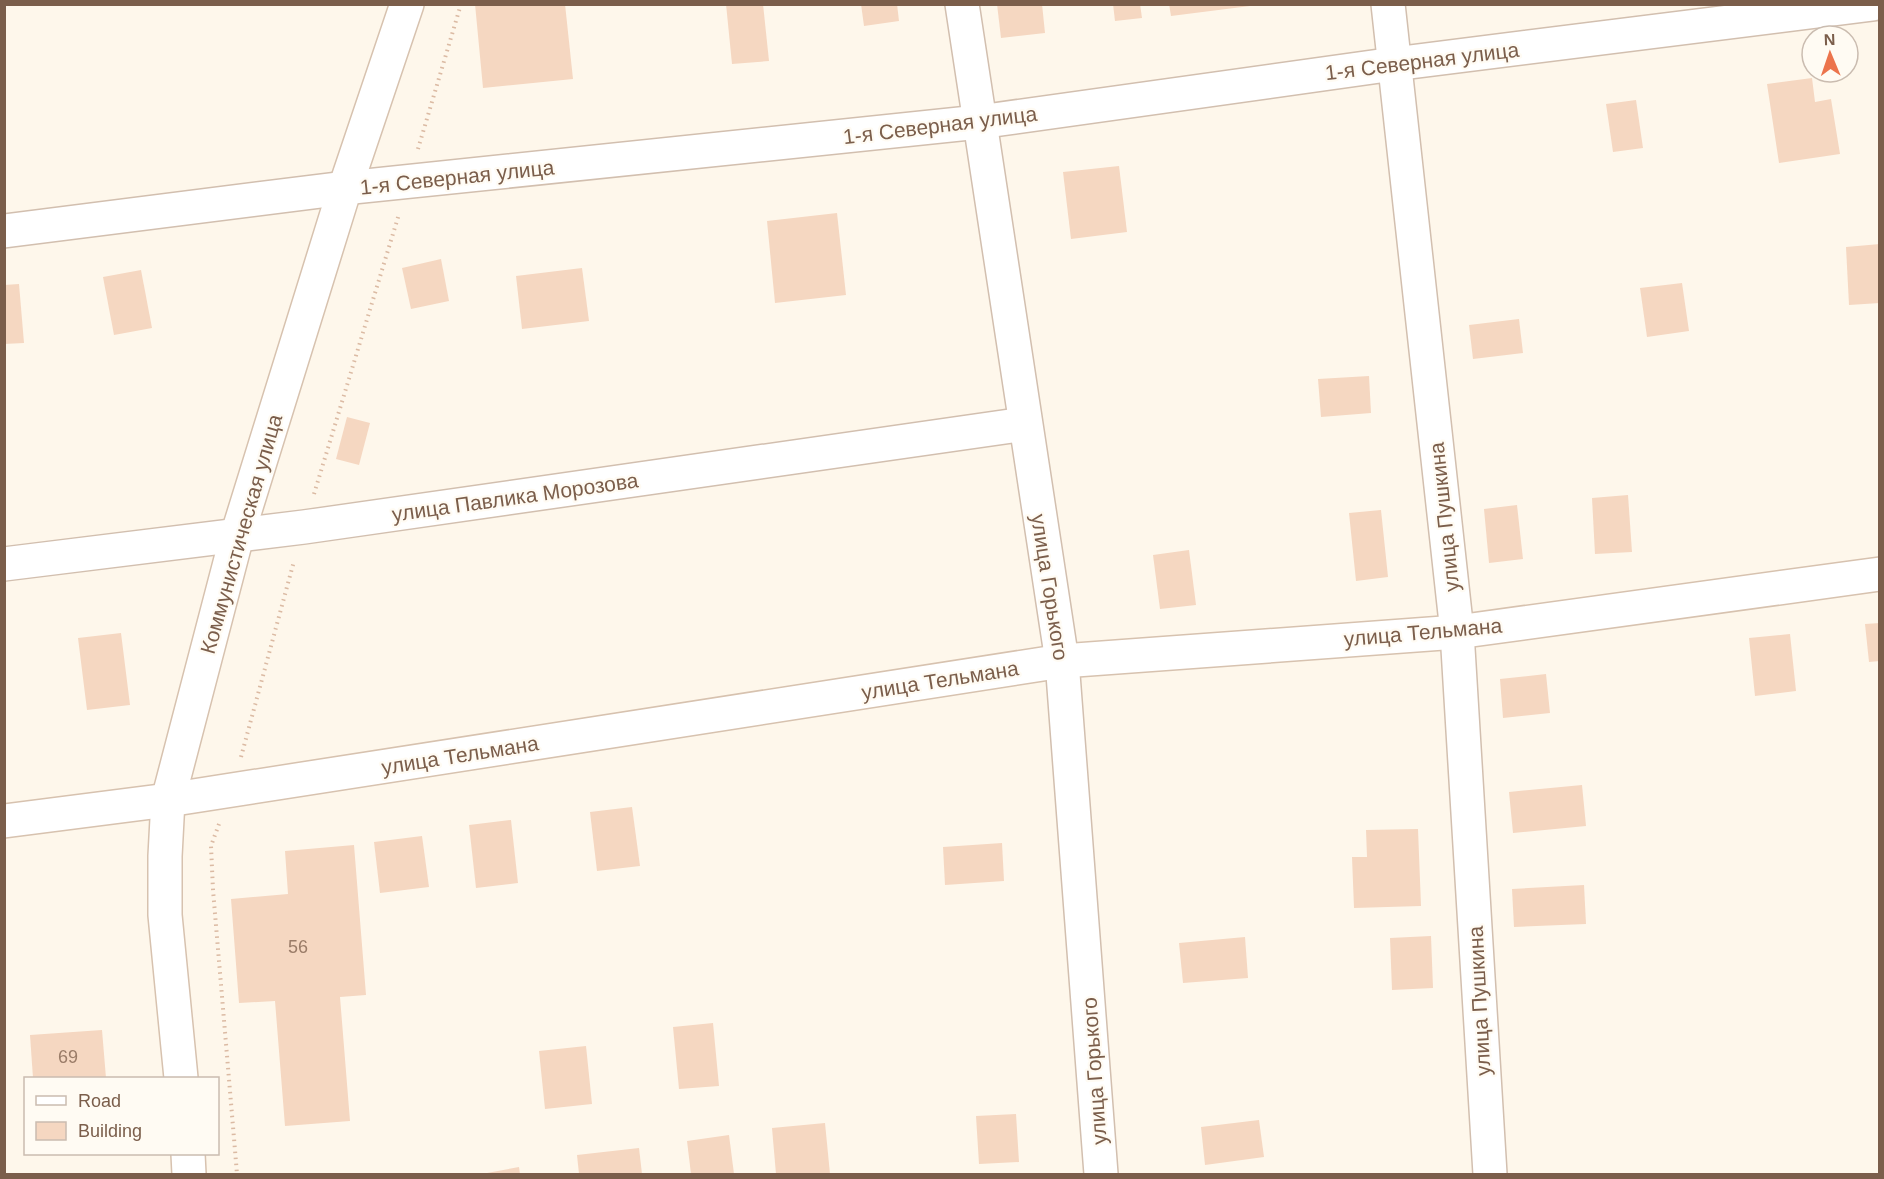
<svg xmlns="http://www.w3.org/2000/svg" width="1884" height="1179" font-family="Arial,sans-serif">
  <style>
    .building { fill: #f5d7c1 }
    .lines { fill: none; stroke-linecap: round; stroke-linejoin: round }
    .street-casing { stroke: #d2bfaf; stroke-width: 36 }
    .secondary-casing { stroke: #d7c2af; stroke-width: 36 }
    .path { stroke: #dbbaa3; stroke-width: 4; stroke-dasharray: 1.5 4.5; stroke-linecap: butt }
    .street { stroke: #fff; stroke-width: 33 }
    .secondary { stroke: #fff; stroke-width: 33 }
    .labels { text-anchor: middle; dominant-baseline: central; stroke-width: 4.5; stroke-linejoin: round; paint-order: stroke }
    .number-label { font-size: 18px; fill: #9a7c68 }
    .street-label { font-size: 21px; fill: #7b5e4b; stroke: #fffbf3 }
  </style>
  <rect width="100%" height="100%" fill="#fef7eb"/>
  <!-- building -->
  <g class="building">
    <path d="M475 4H565L573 79 483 88Z"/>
    <path d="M726 4H763L769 61 732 64Z"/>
    <path d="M861 4H897L899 21 864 26Z"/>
    <path d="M997 4H1042L1045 33 1001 38Z"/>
    <path d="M1113 4H1140L1142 18 1115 21Z"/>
    <path d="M1169 4H1250V6L1171 16Z"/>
    <path d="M1812 78 1815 102 1831 99 1840 154 1779 163 1767 84Z"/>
    <path d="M1636 100 1643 148 1613 152 1606 104Z"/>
    <path d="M1119 166 1127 232 1071 239 1063 172Z"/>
    <path d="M837 213 846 295 775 303 767 221Z"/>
    <path d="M1880 244V303L1849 305 1846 247Z"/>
    <path d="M441 259 449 301 411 309 402 268Z"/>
    <path d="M582 268 589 321 522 329 516 276Z"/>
    <path d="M141 270 152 328 114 335 103 277Z"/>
    <path d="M1682 283 1689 331 1647 337 1640 288Z"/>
    <path d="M19 284 24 343 4 344V285Z"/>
    <path d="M1519 319 1523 353 1473 359 1469 325Z"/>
    <path d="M1369 376 1371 413 1321 417 1318 379Z"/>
    <path d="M347 417 370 423 359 465 336 459Z"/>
    <path d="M1628 495 1632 552 1595 554 1592 498Z"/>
    <path d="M1517 505 1523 559 1489 563 1484 509Z"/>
    <path d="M1381 510 1388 577 1356 581 1349 513Z"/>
    <path d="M1189 550 1196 605 1160 609 1153 555Z"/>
    <path d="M1880 623V661L1869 662 1865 624Z"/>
    <path d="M121 633 130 705 87 710 78 638Z"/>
    <path d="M1790 634 1796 691 1755 696 1749 638Z"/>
    <path d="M1546 674 1550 713 1503 718 1500 679Z"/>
    <path d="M1582 785 1586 826 1513 833 1509 792Z"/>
    <path d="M632 807 640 866 597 871 590 812Z"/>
    <path d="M511 820 518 883 476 888 469 825Z"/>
    <path d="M1418 829 1421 906 1354 908 1352 857H1367L1366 830Z"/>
    <path d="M422 836 429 887 380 893 374 842Z"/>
    <path d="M1002 843 1004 881 945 885 943 847Z"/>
    <path d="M354 845 366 995 340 997 350 1121 285 1126 275 1001 239 1003 231 899 288 894 285 851Z"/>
    <path d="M1584 885 1586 924 1514 927 1512 889Z"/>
    <path d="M1431 936 1433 988 1392 990 1390 938Z"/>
    <path d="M1245 937 1248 978 1183 983 1179 943Z"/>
    <path d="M713 1023 719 1086 679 1089 673 1027Z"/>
    <path d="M102 1030 106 1078H33L30 1035Z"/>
    <path d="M586 1046 592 1104 545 1109 539 1051Z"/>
    <path d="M1016 1114 1019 1162 979 1164 976 1116Z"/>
    <path d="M1259 1120 1264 1157 1205 1165 1201 1127Z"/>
    <path d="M825 1123 830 1174H776L772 1128Z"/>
    <path d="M729 1135 734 1174H691L687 1141Z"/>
    <path d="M639 1148 642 1174H579L577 1155Z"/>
    <path d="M519 1167 520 1174H487V1173Z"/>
  </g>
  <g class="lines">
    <!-- street casing -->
    <g class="street-casing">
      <g id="street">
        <path d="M962 4 1062 661 1101 1174"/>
        <path d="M1388 4 1457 632 1490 1174"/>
        <path d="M4 231 345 188 979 122 1394 64 1873 4"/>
        <path d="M4 564 304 527 1025 424"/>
      </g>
    </g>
    <!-- secondary casing -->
    <g class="secondary-casing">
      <g id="secondary">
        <path d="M4 821 168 800 1062 661 1457 632 1880 574"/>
        <path d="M181 1078 165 915V856L168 800 237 536 345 188 407 4"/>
        <path d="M188 1154 189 1174"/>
      </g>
    </g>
    <!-- path -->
    <g class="path">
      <path d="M418 149 461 4"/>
      <path d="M314 494 399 214"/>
      <path d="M241 757 294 561"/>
      <path d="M219 824 211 846 213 890 237 1174"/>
    </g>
    <!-- street -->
    <use href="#street" class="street"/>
    <!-- secondary -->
    <use href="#secondary" class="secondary"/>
  </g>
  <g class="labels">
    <!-- number labels -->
    <g class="number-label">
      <text x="298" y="947">56</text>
      <text x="68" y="1057">69</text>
    </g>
    <!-- street labels -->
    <g class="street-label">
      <text transform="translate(1422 61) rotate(-7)">1-я Северная улица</text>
      <text transform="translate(940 125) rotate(-7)">1-я Северная улица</text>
      <text transform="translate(457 177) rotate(-6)">1-я Северная улица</text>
      <text transform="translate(515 497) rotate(-8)">улица Павлика Морозова</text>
      <text transform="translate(1444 517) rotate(-96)">улица Пушкина</text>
      <text transform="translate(241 534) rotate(-74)">Коммунистическая улица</text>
      <text transform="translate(1050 587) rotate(81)">улица Горького</text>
      <text transform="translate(1423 632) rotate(-5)">улица Тельмана</text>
      <text transform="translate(940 680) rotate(-9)">улица Тельмана</text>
      <text transform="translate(460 755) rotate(-9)">улица Тельмана</text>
      <text transform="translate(1479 1001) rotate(-93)">улица Пушкина</text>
      <text transform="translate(1094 1071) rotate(-94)">улица Горького</text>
    </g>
  </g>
  <!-- border -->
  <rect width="1884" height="1179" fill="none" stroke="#7b5e4b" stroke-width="12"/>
  <!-- legend -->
  <rect x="24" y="1077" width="195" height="78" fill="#fffbf3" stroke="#cabcb0" stroke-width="1.5"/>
  <rect x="36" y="1096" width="30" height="9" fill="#ffffff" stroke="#cabcb0" stroke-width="1.5"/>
  <text x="78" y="1107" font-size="18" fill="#7b5e4b">Road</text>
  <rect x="36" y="1122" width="30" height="18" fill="#f5d7c1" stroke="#cabcb0" stroke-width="1.5"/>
  <text x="78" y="1137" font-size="18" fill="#7b5e4b">Building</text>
  <!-- north arrow -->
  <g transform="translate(1830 54) rotate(358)"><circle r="28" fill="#fffbf3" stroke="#cabcb0" stroke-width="1.5"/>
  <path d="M0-4.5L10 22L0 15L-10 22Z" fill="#ec744c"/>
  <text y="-9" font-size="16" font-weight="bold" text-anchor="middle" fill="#7b5e4b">N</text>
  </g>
</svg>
